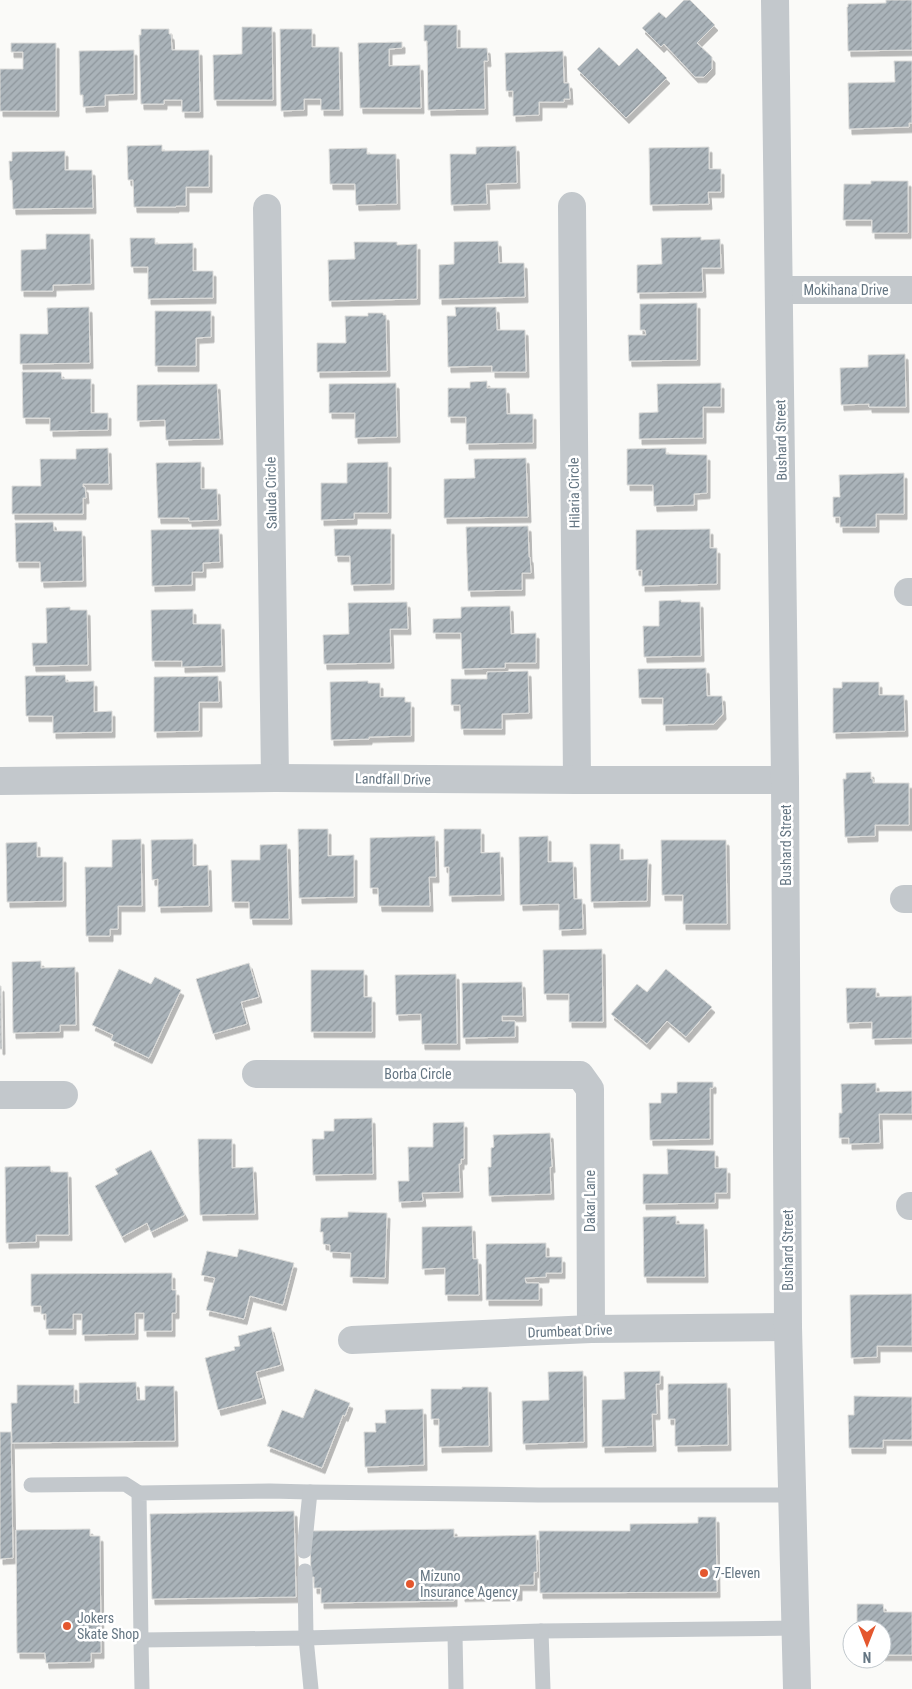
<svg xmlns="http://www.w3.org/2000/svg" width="912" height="1689" font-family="'Roboto Condensed',sans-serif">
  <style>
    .building { fill: url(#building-hatch); stroke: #dcdcda; filter: url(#shadow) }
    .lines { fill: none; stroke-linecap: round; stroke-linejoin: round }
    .service { stroke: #c3c8cc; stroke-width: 15 }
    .minor { stroke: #c3c8cc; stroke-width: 28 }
    .tertiary { stroke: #c3c8cc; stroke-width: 28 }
    .poi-dot { fill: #e4572e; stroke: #fff; stroke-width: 2 }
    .labels { text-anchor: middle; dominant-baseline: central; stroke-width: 5; stroke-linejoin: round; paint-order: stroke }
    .street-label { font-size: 14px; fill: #657683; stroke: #fff }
    .poi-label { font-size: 14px; fill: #657683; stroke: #fff; text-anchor: start }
  </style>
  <defs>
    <pattern id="building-hatch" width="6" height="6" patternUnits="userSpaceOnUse" patternTransform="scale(1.25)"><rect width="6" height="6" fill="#aab3b9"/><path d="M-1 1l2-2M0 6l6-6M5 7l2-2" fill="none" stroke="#8e969c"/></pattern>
    <filter id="shadow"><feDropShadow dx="3" dy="5.5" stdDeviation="0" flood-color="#0004"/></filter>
  </defs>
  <rect width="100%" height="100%" fill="#fafaf8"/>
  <!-- building -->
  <g class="building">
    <path d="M684 0H690L715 25 697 43 712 57V69L704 77H695L664 44 661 47 642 28 659 12 666 18Z"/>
    <path d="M886 0H912V50L848 51 847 7H848V4L886 3Z"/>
    <path d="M424 25H457V48H487L488 61H484L485 109 428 110 427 41H424Z"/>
    <path d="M242 27H272L273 100H214L213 55 242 54Z"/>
    <path d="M141 29H169V34H171L172 50H199L200 112H182V100H164V104H141L139 35H141Z"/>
    <path d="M280 29H312V47H339L340 110H321V99H304V110L281 111Z"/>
    <path d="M402 42V48L389 49V66L420 65 421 108H360L358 43Z"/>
    <path d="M11 43H56V111H0V69H23V52H11Z"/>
    <path d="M599 47 619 66 637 48 667 78 626 118 577 69Z"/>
    <path d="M134 50V94L105 95V106L83 107V95H80L79 51Z"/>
    <path d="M563 51 564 83H569L570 99H564V102H539V115L513 116V91H506L505 53Z"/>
    <path d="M894 61H912V123H909V127L849 129 848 83 895 82Z"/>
    <path d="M162 145V151L209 150V187H186V206H176V207H134L133 180H128L127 146Z"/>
    <path d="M516 146 517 183 486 184 487 204 451 205 450 154H476V147Z"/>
    <path d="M709 147V169H721V192H708L709 204 650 205 649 148Z"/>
    <path d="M367 148V154H396L397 204 356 205 355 184H330L329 149Z"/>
    <path d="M65 151V170H92L93 208 13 209 12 180H10L9 161H12V152Z"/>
    <path d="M871 181H908V233H872V220H843L844 184H871Z"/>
    <path d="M46 234H90L91 284 53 285V291H21V250L46 249Z"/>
    <path d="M701 237V240L720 239 721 268H702L703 292 637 293V265L662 264 661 238Z"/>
    <path d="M130 238H155V244L193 243V271H213V298L148 299V267H131Z"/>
    <path d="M498 241 499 263H524L525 297 439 299V265L454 264V242Z"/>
    <path d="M354 242H397V245L417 244V299L329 301 328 260 355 259Z"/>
    <path d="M697 303V360L629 361 628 335H646L645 330H640V304Z"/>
    <path d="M89 307 90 363 20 364V334H48L47 308Z"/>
    <path d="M455 307H496L497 330H525L526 372H492V366L448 367 447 316H456Z"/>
    <path d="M155 311H211V337L196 338V366H155Z"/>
    <path d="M368 313H383V315H386L387 371 317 372V343H346L345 316H368Z"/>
    <path d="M905 354 906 407H869V404L841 405 840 368 868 367V355Z"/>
    <path d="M22 372H61L62 379H91V413H108V430L50 431V418H23Z"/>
    <path d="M487 381V388H506L507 414H533V443L466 444V417H448V388H470V382Z"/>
    <path d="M396 383 397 437 355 438V413H329V384Z"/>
    <path d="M721 383V407H703V438L639 439V413L658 412 657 384Z"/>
    <path d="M217 384 220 439 166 440 165 420 137 421V385Z"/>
    <path d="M108 448 109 484H83V487H85L86 498H83V514H12V486H41L40 459H76V449Z"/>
    <path d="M666 448V454L707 455V493L694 494V505L654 506 653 485H627V449Z"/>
    <path d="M526 458 528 517 444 518V479L475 478 474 459Z"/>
    <path d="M201 462V489H217L218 520 189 521V518H158L156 463Z"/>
    <path d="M388 462V513H354V519L321 520V483H347V463Z"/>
    <path d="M904 473V514H876V527H840V517H833V497H840L839 475Z"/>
    <path d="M53 522 54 531H82L83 581 41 582 40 562H16L15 523Z"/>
    <path d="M528 526 529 557H530L531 573H522V590L468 591 466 527Z"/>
    <path d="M219 529 220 562 203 563V572H192V585L152 586 151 530Z"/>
    <path d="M334 529H391V584L351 585 350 556H335Z"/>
    <path d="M710 529V548H717V584L642 586V570H636V530Z"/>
    <path d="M681 600V602H700L701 656 644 657 643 626H659V601Z"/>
    <path d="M407 602 408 629H390L391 663 324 664 323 635 349 634 348 603Z"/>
    <path d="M510 606 511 634 536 633V663H505V668L462 669 461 633H433V619L461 618V607Z"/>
    <path d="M70 607V610H87L88 665 33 666 32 643H47L46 608Z"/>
    <path d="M193 609V624H221L222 666 182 667V661H152L151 610Z"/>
    <path d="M706 668 707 696H722L723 714 714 724 663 725V698H639L638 669Z"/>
    <path d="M528 671 529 713 502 714V729H461L460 705H451V679H487V672Z"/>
    <path d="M65 675 66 682 94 681V712L112 711V732L53 733V716H26L25 676Z"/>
    <path d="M218 676 219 702H199V731L154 732V677Z"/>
    <path d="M368 681V683H380V697H405V702H411V736L369 737V739L331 740 330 682Z"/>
    <path d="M842 682H879V695H904L905 731 833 733V688H842Z"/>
    <path d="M871 772V779H873V783H909V825H875V836L845 837 843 779H846V773Z"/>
    <path d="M298 829H328V856L354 855V897L299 898Z"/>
    <path d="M444 829H481V853L500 852 501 895 449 896V867H444Z"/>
    <path d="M435 836 436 877H429L430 906H379L378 888H370V838Z"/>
    <path d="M548 836V862H573L574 899H582L583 929 559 930V904L520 905 519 837Z"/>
    <path d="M141 839 142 906H118V929H110V936H86L85 867H112V840Z"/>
    <path d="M193 839V866L208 865 209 906 158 907V879L152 880 151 840Z"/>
    <path d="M661 840H726L727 924H683V895H662Z"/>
    <path d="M37 842V857H63V901L7 902 6 843Z"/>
    <path d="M287 844 289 919H250L249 902H232L231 860H260V845Z"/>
    <path d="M590 844H620V860L648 859 647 901 591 902Z"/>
    <path d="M602 949 603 1022H569V994H544L543 950Z"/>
    <path d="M41 961V968L75 967 76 1025H60V1032L13 1033 12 962Z"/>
    <path d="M249 963 259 997 241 1002 247 1024 213 1034 196 979Z"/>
    <path d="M119 969 151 984 155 977 181 990 149 1058 111 1040 113 1035 92 1025Z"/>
    <path d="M666 969 712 1007 686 1037 667 1021 647 1044 611 1014 637 984 647 992Z"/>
    <path d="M311 970H364V997H372V1032H311Z"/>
    <path d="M456 974 457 1044H422L421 1014 396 1015 395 975Z"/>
    <path d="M522 982 523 1016H502V1021H515V1037L463 1038 462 983Z"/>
    <path d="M0 986H1L2 1049H0Z"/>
    <path d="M846 988H876V997L912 996V1038L872 1039V1022L847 1023Z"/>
    <path d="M677 1082H713V1088H710V1139L650 1140 649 1103H661V1093H677Z"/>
    <path d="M876 1083V1092L912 1091V1114H879L880 1143 849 1144V1138H839V1113H842L841 1084Z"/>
    <path d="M372 1118 373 1174 313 1175 312 1139H324V1131H334V1119Z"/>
    <path d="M464 1122V1159H461V1164H459L460 1192 422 1193 423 1201 399 1202 398 1181H409L408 1147H433V1123Z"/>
    <path d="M550 1133 552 1167H550L551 1194 489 1196 488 1167H491V1148L494 1147 493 1135Z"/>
    <path d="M198 1139H232V1168L253 1167 255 1214 200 1215Z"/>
    <path d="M667 1149 715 1151V1168H727V1193H715V1203L643 1204V1174H668Z"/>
    <path d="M151 1150 185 1215 151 1232 147 1223 122 1237 95 1186 118 1174 115 1169Z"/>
    <path d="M50 1166 51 1172H68L69 1235H36V1242L6 1243 5 1167Z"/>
    <path d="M348 1212 387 1213 385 1278 350 1277 351 1253 330 1252V1245L323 1244V1232H320L321 1218 348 1217Z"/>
    <path d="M676 1216V1224H704L705 1277H644L643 1217Z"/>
    <path d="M472 1226 473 1259H478L479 1295H445V1268L422 1269V1227Z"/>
    <path d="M546 1243V1257H562V1273H546V1277L525 1278 526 1283H539V1300H486V1244Z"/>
    <path d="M239 1249 294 1263 283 1305 250 1296 244 1319 206 1310 215 1278 201 1275 207 1251 237 1257Z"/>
    <path d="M172 1273V1290H176V1313H172V1331H144V1313H135V1334L82 1335V1314H73V1329H46V1314H41V1306H31V1274Z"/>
    <path d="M912 1294V1346H877V1357L851 1358 850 1295Z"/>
    <path d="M271 1327 281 1365 256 1372 263 1398 218 1410 205 1358 235 1350 234 1347 240 1346 238 1336Z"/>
    <path d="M583 1371 584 1442 523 1444 522 1401 549 1400 548 1372Z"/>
    <path d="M660 1371V1384H656L657 1414H652L653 1446 602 1447V1400L625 1399 624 1372Z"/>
    <path d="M136 1382 137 1400H145V1386H174L175 1441 12 1443 11 1403H17V1385H74V1403H79V1383Z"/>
    <path d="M727 1383 728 1445 675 1446V1419H668V1384Z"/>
    <path d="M462 1387H488L489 1446 439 1447V1419H431V1389H462Z"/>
    <path d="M315 1389 350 1403 345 1416 343 1415 322 1468 267 1446 282 1410 303 1418Z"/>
    <path d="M854 1396 912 1397V1440H883V1448H849L848 1415H854Z"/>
    <path d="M423 1409 424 1465 365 1467 364 1432H376L375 1423H386L385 1410Z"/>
    <path d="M0 1432H11L13 1558 0 1559Z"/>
    <path d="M294 1511 296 1597 152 1599 150 1514Z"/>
    <path d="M698 1517H716L717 1592 540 1593 539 1531H630V1524L698 1523Z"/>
    <path d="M90 1529V1536H100L101 1653H91V1662L46 1663 45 1653H17L16 1530Z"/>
    <path d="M454 1529V1537L536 1535 537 1572H534V1585H519V1595L462 1596V1592H454V1601L321 1603V1588H314V1577H311L310 1531Z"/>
    <path d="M857 1604H883L884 1612H912V1655H882V1629H857Z"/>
  </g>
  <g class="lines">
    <!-- service -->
    <g class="service">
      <path d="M31 1485 125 1484 139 1493"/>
      <path d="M310 1492 270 1491 139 1493 141 1640 306 1638 311 1689"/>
      <path d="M304 1551 310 1492 539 1495H792"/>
      <path d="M305 1571 306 1638 541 1631 796 1628"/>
      <path d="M541 1631 543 1689"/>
      <path d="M455 1634 456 1689"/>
      <path d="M141 1640 142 1689"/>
    </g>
    <!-- minor -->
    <g class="minor">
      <path d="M572 206 577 780"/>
      <path d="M267 208 275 778"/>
      <path d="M779 290H912"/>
      <path d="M908 592H912"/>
      <path d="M0 781 275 778 577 780H785"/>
      <path d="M904 899H912"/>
      <path d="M256 1074 580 1075 590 1089 591 1329"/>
      <path d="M0 1095H64"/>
      <path d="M910 1206H912"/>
      <path d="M352 1340 591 1329 788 1327"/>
    </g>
    <!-- tertiary -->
    <path class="tertiary" d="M775 0 785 780 788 1327 797 1689"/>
  </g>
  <!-- markers -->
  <g class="poi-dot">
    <circle cx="704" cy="1573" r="5"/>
    <circle cx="410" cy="1584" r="5"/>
    <circle cx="67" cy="1626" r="5"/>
  </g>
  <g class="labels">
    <!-- street labels -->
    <g class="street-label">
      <text x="846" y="290">Mokihana Drive</text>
      <text transform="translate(781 440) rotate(-91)">Bushard Street</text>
      <text transform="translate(271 493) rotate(-91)">Saluda Circle</text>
      <text transform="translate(574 493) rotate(-91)">Hilaria Circle</text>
      <text transform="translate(393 779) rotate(1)">Landfall Drive</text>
      <text transform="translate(786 845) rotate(-90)">Bushard Street</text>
      <text x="418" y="1074">Borba Circle</text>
      <text transform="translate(590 1201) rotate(-90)">Dakar Lane</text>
      <text transform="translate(788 1250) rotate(-90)">Bushard Street</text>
      <text transform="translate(570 1331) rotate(-2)">Drumbeat Drive</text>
    </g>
    <!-- poi labels -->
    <g class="poi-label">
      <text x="714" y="1573">7-Eleven</text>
      <text x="420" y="1576">Mizuno<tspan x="420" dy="16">Insurance Agency</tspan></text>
      <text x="77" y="1618">Jokers<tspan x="77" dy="16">Skate Shop</tspan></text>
    </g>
  </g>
  <!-- north arrow -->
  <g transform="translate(867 1644) rotate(180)"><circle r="24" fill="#ffffff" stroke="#c1c8cd"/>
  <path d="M0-4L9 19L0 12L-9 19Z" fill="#e4572e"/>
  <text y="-8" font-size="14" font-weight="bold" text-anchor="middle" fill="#657683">N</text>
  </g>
</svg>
